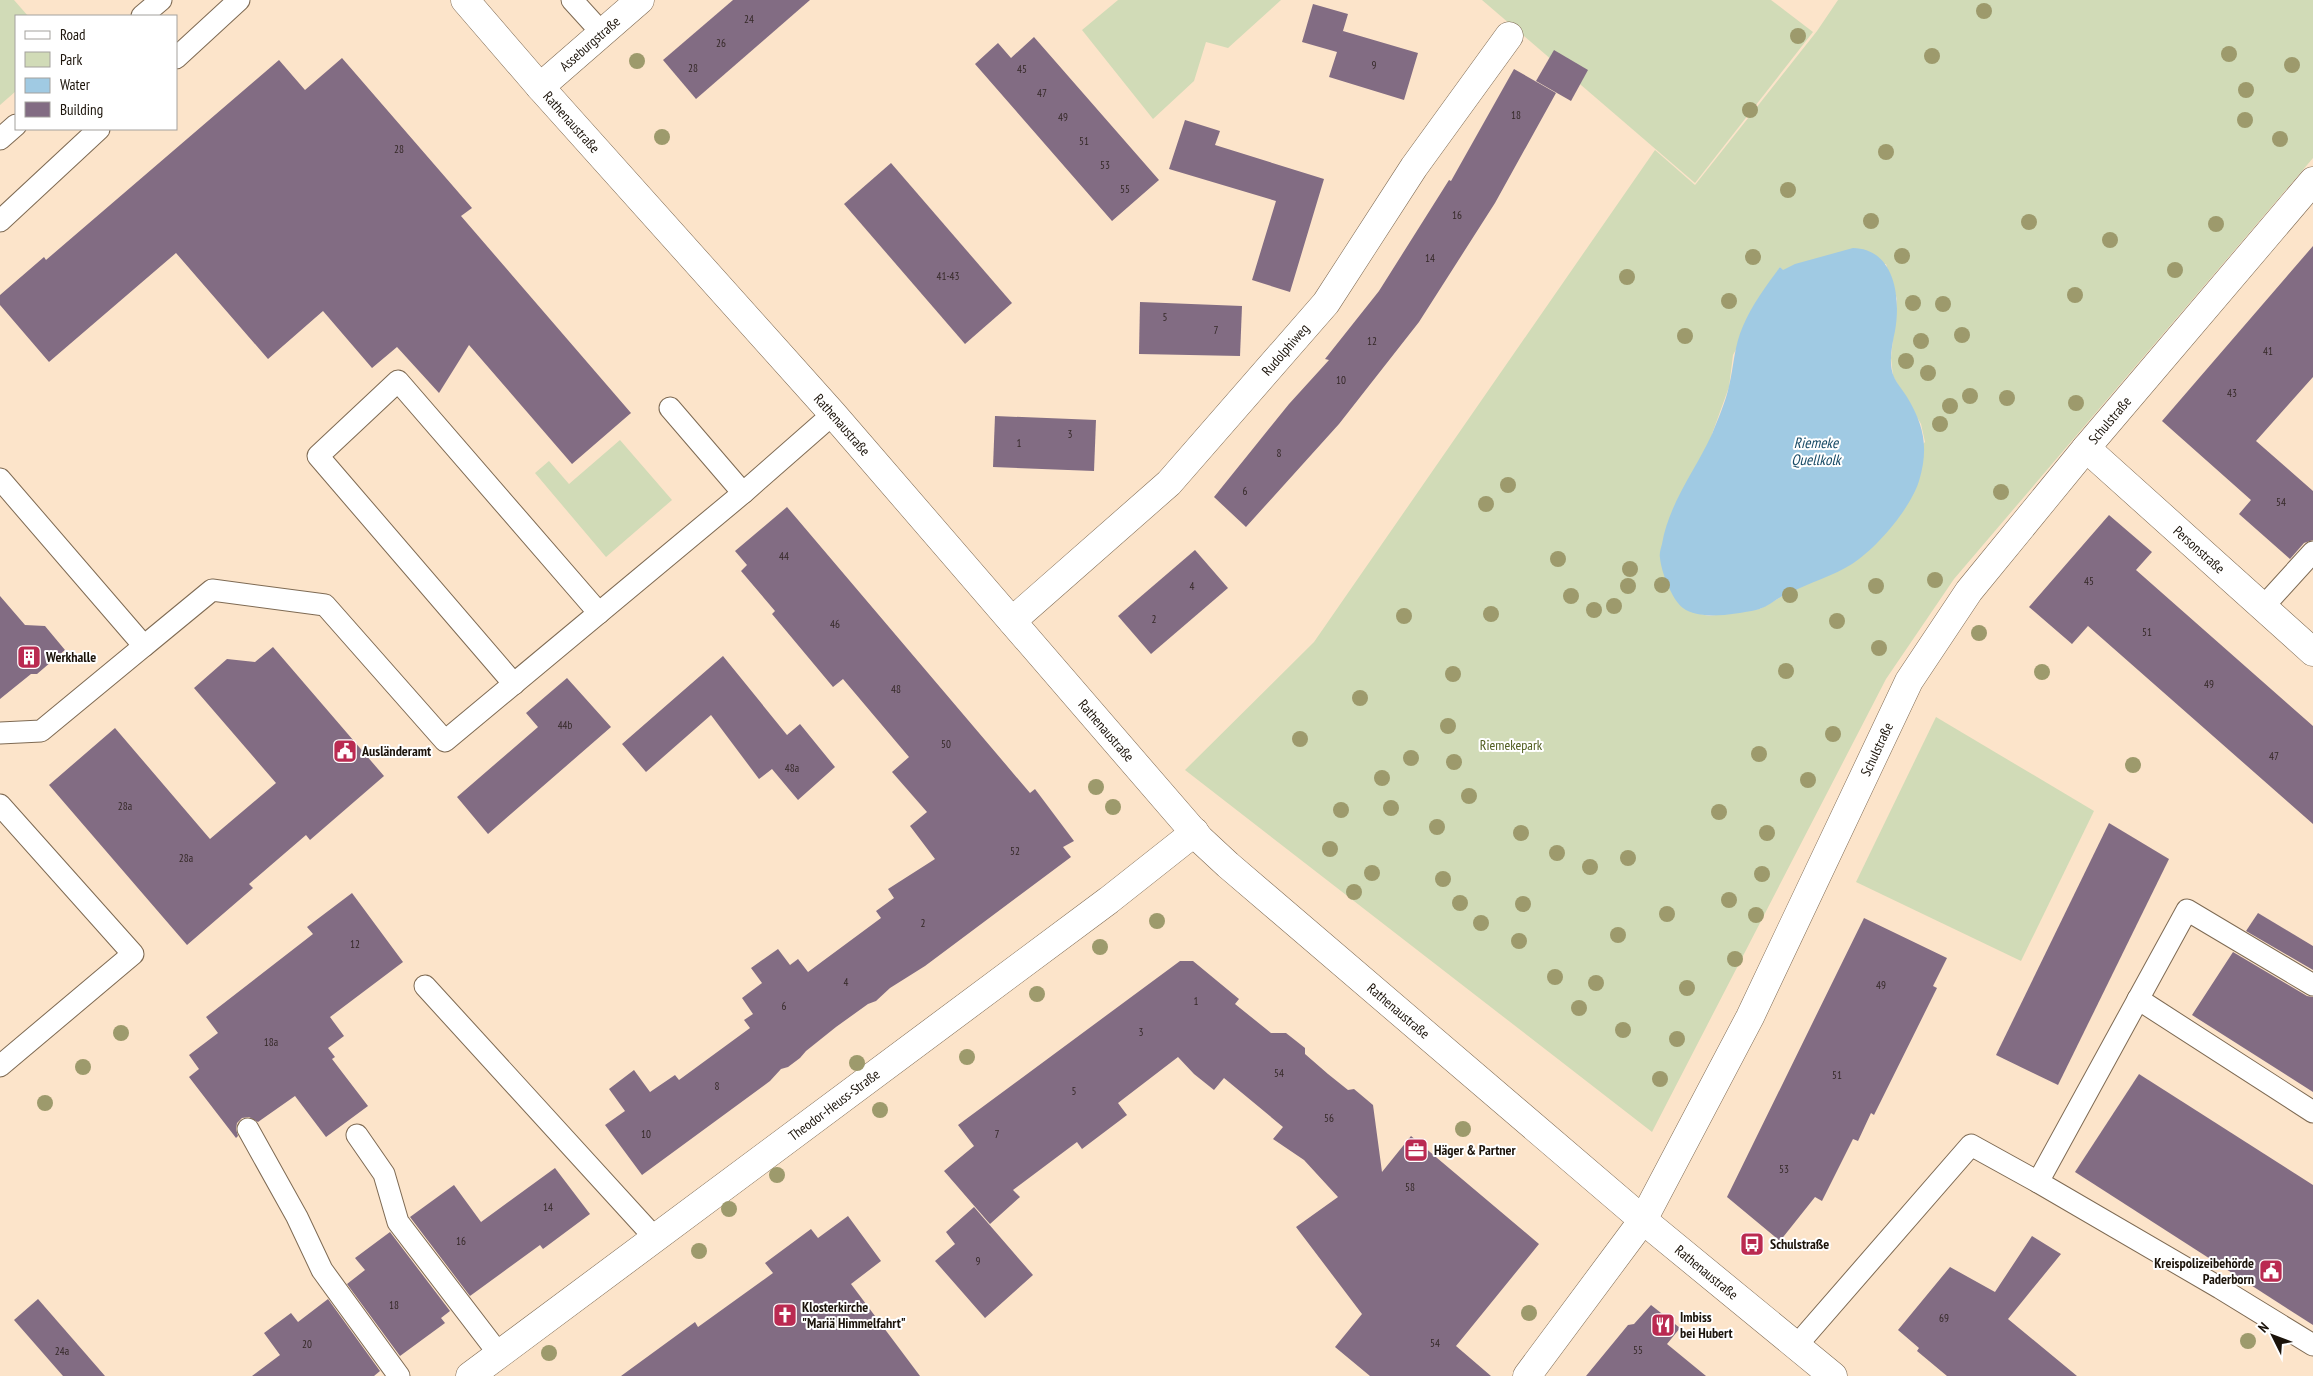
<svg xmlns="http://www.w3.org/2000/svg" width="2313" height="1376" font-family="'PT Sans Narrow',sans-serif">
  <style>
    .green { fill: #d1dbb7; fill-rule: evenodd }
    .water { fill: #a0cae3 }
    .building { fill: #826c83 }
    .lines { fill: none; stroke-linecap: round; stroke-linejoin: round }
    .lane-casing { stroke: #7e6a53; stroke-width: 23 }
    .street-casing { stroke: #7e6a53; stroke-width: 29 }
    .secondary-casing { stroke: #7e6a53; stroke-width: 29 }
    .lane { stroke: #fff; stroke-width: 21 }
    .street { stroke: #fff; stroke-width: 28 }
    .secondary { stroke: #fff; stroke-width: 28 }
    .tree { fill: #9d9a6c }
    .labels { text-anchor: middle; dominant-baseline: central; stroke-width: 4; stroke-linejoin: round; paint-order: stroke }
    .number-label { font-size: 11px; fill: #352928 }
    .street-label { font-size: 14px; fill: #1b130a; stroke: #fff }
    .poi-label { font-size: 14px; font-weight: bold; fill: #1b130a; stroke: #fff; text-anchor: start }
    .park-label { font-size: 14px; fill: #505d20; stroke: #fff }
    .water-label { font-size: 15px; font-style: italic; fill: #194c67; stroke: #fff }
  </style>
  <rect width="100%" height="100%" fill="#fce4ca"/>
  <!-- green -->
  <g class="green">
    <path d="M0 0H14L28 16H16V91L0 105Z"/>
    <path d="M1118 0H1281L1228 48 1206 42 1194 81 1153 119 1082 30Z"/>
    <path d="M1482 0H1771L1813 32 1695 183Z"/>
    <path d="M1838 0H2313V158L1954 579 1886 679 1652 1132 1185 770 1314 642 1655 150 1695 185 1817 31ZM1886 264 1897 299 1891 358 1893 376 1921 424 1925 442 1786 594 1760 609 1709 616 1696 613 1712 434 1729 387 1733 355 1780 267 1783 271 1793 266Z"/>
    <path d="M620 440 672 500 606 557 535 473 549 461 569 484Z"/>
    <path d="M1936 717 2094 811 2021 961 1856 882Z"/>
  </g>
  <!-- water -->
  <path class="water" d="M1853 248C1895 249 1901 298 1895 331 1892 345 1888 364 1894 377 1897 384 1903 390 1907 397 1924 425 1929 448 1919 481 1910 509 1877 548 1852 564 1833 576 1809 583 1789 593 1778 597 1767 608 1756 610 1736 614 1700 621 1683 608 1672 600 1661 571 1660 558 1659 553 1661 548 1662 544 1669 503 1695 471 1712 434 1718 419 1726 401 1729 386 1734 366 1734 346 1743 326 1752 305 1766 286 1780 267L1783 270 1795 264Z"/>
  <!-- building -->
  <g class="building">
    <path d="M733 0H810L696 99 663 60Z"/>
    <path d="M1313 4 1348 14 1340 41 1343 31 1418 53 1404 100 1329 77 1337 52 1302 42Z"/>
    <path d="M1034 37 1159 180 1112 221 975 64 998 43 1011 58Z"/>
    <path d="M1554 50 1588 70 1571 101 1536 81Z"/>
    <path d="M342 58 472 208 461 216 631 413 572 464 469 345 439 393 397 347 372 368 323 311 268 359 176 253 49 362 0 305V295L44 257 46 260 279 60 305 90Z"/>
    <path d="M1514 69 1556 93 1495 203 1419 322 1339 424 1246 527 1214 497 1289 404 1329 360 1325 359 1379 291 1449 180 1451 181Z"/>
    <path d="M1185 120 1220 131 1215 145 1324 179 1290 292 1252 280 1276 201 1169 169Z"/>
    <path d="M891 163 1012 303 965 344 844 204Z"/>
    <path d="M2313 246V377L2256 441 2313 491V540L2304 543 2290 559 2239 514 2251 500 2162 421Z"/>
    <path d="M1140 302 1242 306 1240 356 1139 354Z"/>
    <path d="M995 416 1096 420 1094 471 993 467Z"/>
    <path d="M787 507 1030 793 1035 789 1074 841 1063 847 1071 857 925 966 890 988 876 1001 868 1004 836 1027 806 1051 800 1058 788 1067 781 1069 770 1081 642 1175 605 1125 625 1111 609 1089 634 1070 650 1092 675 1075 679 1080 750 1028 744 1020 753 1014 742 998 762 983 751 968 778 949 790 965 798 959 808 972 881 918 876 911 894 898 888 889 935 859 910 826 927 812 892 772 909 757 843 679 833 687 772 614 775 611 741 571 747 565 735 551Z"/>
    <path d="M2109 515 2152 552 2136 570 2313 726V824L2088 626 2072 644 2029 607Z"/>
    <path d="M1195 550 1228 588 1151 654 1118 616Z"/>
    <path d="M0 596 25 625 45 626 65 650 37 674H31L0 699Z"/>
    <path d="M273 647 384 776 310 840 306 835 249 884 253 888 187 945 49 785 115 728 210 839 276 783 194 688 227 659 255 662Z"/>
    <path d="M723 656 787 735 800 724 835 767 798 800 772 769 759 779 711 715 646 772 622 744Z"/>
    <path d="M567 678 611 727 488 834 457 797 538 727 526 713Z"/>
    <path d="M2109 823 2169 859 2058 1085 1996 1055Z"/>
    <path d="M352 893 403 962 330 1017 344 1036 328 1048 335 1057 332 1059 368 1106 326 1137 295 1096 258 1122 249 1117 242 1118 237 1123 236 1129 238 1136 236 1138 189 1077 199 1069 189 1055 218 1033 206 1017 313 934 307 927Z"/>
    <path d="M2258 913 2313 946V970L2246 931Z"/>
    <path d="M1864 918 1947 958 1933 986 1937 988 1874 1115 1871 1113 1858 1141 1853 1139 1822 1201 1815 1197 1780 1241 1727 1197Z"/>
    <path d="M2233 952 2307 996 2313 997V1092L2192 1015Z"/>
    <path d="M1180 961H1193L1239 999 1235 1004 1271 1033H1286L1305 1048V1054L1328 1074 1348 1090 1354 1089 1373 1105 1382 1172 1411 1136 1539 1244 1456 1346 1491 1376H1370L1335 1347 1362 1314 1296 1227 1338 1197 1304 1160 1273 1139 1283 1127 1224 1078 1214 1090 1194 1074 1178 1057 1118 1103 1127 1115 1082 1149 1077 1142 1013 1190 1020 1197 990 1224 944 1171 974 1146 958 1125Z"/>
    <path d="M2139 1074 2313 1185V1325L2075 1172Z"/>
    <path d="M555 1168 590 1214 543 1249 540 1245 470 1296 410 1217 454 1185 481 1222Z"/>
    <path d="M974 1207 1033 1275 985 1318 935 1261 955 1244 946 1232Z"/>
    <path d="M848 1216 881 1261 851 1284 920 1376H621L695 1322 698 1327 773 1273 765 1263 811 1229 818 1238Z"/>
    <path d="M390 1232 450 1311 441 1318 445 1323 400 1356 347 1284 365 1270 355 1258Z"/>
    <path d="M2032 1236 2061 1254 2008 1319 2077 1376H1947L1917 1351 1919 1348 1898 1330 1950 1267 1995 1292Z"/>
    <path d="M38 1299 105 1376H63L14 1320Z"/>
    <path d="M328 1299 380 1371 374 1376H252L280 1355 264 1333 291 1313 298 1322Z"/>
    <path d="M1651 1305 1680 1328 1667 1344 1706 1376H1586L1628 1325 1634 1324Z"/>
  </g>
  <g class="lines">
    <!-- lane casing -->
    <g class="lane-casing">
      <g id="lane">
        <path d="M572 0 602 33"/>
        <path d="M142 16 161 0"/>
        <path d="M176 58 239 0"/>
        <path d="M0 139 16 125"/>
        <path d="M0 221 99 129"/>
        <path d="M670 408 743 493"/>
        <path d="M0 479 144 646 212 590 325 605 445 741 743 493 833 414"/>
        <path d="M2263 607 2313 552"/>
        <path d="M514 684 318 456 398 381 599 613"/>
        <path d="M0 733 41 731 144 646"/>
        <path d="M0 805 133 954 0 1066"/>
        <path d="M2313 985 2187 910 2038 1182 2220 1288 2313 1345"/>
        <path d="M425 986 655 1238"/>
        <path d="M2138 999 2313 1112"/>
        <path d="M248 1129 297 1217 322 1270 399 1376"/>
        <path d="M357 1135 384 1174 398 1222 499 1354"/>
        <path d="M1797 1345 1971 1145 2038 1182"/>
      </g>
    </g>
    <!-- street casing -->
    <g class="street-casing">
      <g id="street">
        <path id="s1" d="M540 87 640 0"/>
        <path id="s2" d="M2086 448 2313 652"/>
        <path id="s3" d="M1012 621 1169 483 1326 303 1414 167 1509 36"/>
        <path id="s4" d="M470 1376 1109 900 1195 832"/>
        <path id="s5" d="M1527 1376 1643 1220 1750 1017 1909 681 1969 591 2086 448 2313 181"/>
      </g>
    </g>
    <!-- secondary casing -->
    <g class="secondary-casing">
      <g id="secondary">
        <path id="s6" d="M465 0 540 87 833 414 1200 839 1228 865 1643 1220 1833 1376"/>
      </g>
    </g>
    <!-- lane -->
    <use href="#lane" class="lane"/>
    <!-- street -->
    <use href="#street" class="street"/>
    <!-- secondary -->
    <use href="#secondary" class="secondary"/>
  </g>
  <!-- trees -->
  <g class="tree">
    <circle cx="1984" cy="11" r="8"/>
    <circle cx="1798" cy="36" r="8"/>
    <circle cx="2229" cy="54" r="8"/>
    <circle cx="1932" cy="56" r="8"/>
    <circle cx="637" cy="61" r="8"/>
    <circle cx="2292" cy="65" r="8"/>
    <circle cx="2246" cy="90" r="8"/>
    <circle cx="1750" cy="110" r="8"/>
    <circle cx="2245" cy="120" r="8"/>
    <circle cx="662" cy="137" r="8"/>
    <circle cx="2280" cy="139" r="8"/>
    <circle cx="1886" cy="152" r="8"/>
    <circle cx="1788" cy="190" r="8"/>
    <circle cx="1871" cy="221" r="8"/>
    <circle cx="2029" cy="222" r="8"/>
    <circle cx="2216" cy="224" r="8"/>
    <circle cx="2110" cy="240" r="8"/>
    <circle cx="1902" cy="256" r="8"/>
    <circle cx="1753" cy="257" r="8"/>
    <circle cx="2175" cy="270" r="8"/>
    <circle cx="1627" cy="277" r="8"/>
    <circle cx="2075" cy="295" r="8"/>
    <circle cx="1729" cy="301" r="8"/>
    <circle cx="1913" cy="303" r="8"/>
    <circle cx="1943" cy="304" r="8"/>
    <circle cx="1962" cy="335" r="8"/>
    <circle cx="1685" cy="336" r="8"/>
    <circle cx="1921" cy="341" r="8"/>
    <circle cx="1906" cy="361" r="8"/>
    <circle cx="1928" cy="373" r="8"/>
    <circle cx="1970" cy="396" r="8"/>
    <circle cx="2007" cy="398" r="8"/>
    <circle cx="2076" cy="403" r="8"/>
    <circle cx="1950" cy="406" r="8"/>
    <circle cx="1940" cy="424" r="8"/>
    <circle cx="1508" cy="485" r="8"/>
    <circle cx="2001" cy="492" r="8"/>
    <circle cx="1486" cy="504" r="8"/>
    <circle cx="1558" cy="559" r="8"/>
    <circle cx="1630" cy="569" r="8"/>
    <circle cx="1935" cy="580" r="8"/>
    <circle cx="1662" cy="585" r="8"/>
    <circle cx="1628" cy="586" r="8"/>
    <circle cx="1876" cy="586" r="8"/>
    <circle cx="1790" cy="595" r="8"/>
    <circle cx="1571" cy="596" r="8"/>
    <circle cx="1614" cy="606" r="8"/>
    <circle cx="1594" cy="610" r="8"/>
    <circle cx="1491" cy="614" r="8"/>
    <circle cx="1404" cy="616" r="8"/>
    <circle cx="1837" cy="621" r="8"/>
    <circle cx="1979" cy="633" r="8"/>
    <circle cx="1879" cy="648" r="8"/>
    <circle cx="1786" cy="671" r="8"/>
    <circle cx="2042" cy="672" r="8"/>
    <circle cx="1453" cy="674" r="8"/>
    <circle cx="1360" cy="698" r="8"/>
    <circle cx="1448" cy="726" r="8"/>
    <circle cx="1833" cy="734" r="8"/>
    <circle cx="1300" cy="739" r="8"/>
    <circle cx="1759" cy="754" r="8"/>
    <circle cx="1411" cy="758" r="8"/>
    <circle cx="1454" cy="762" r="8"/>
    <circle cx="2133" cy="765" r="8"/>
    <circle cx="1382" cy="778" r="8"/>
    <circle cx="1808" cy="780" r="8"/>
    <circle cx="1096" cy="787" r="8"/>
    <circle cx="1469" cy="796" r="8"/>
    <circle cx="1113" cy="807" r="8"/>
    <circle cx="1391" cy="808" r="8"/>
    <circle cx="1341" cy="810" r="8"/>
    <circle cx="1719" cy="812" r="8"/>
    <circle cx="1437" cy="827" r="8"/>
    <circle cx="1521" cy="833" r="8"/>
    <circle cx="1767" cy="833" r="8"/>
    <circle cx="1330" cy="849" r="8"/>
    <circle cx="1557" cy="853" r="8"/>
    <circle cx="1628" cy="858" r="8"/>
    <circle cx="1590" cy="867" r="8"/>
    <circle cx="1372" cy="873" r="8"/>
    <circle cx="1762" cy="874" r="8"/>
    <circle cx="1443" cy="879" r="8"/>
    <circle cx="1354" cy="892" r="8"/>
    <circle cx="1729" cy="900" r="8"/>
    <circle cx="1460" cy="903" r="8"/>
    <circle cx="1523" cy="904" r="8"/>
    <circle cx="1667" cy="914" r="8"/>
    <circle cx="1756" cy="915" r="8"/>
    <circle cx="1157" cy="921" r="8"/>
    <circle cx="1481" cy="923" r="8"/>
    <circle cx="1618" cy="935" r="8"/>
    <circle cx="1519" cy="941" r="8"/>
    <circle cx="1100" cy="947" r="8"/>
    <circle cx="1735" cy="959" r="8"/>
    <circle cx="1555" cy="977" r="8"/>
    <circle cx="1596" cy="983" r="8"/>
    <circle cx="1687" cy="988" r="8"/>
    <circle cx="1037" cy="994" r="8"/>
    <circle cx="1579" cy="1008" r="8"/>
    <circle cx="1623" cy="1030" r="8"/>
    <circle cx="121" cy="1033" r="8"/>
    <circle cx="1677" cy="1039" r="8"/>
    <circle cx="967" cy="1057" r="8"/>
    <circle cx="857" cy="1063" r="8"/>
    <circle cx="83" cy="1067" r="8"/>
    <circle cx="1660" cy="1079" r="8"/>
    <circle cx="45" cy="1103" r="8"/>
    <circle cx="880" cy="1110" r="8"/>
    <circle cx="1463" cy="1129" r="8"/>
    <circle cx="777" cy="1175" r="8"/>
    <circle cx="729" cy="1209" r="8"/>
    <circle cx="699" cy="1251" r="8"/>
    <circle cx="1529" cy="1313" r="8"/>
    <circle cx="2248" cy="1341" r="8"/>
    <circle cx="549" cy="1353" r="8"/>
  </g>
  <!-- icons -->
  <defs>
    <g id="building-square" transform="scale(1.25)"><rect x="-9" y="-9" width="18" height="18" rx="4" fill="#ba2a51" stroke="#fff"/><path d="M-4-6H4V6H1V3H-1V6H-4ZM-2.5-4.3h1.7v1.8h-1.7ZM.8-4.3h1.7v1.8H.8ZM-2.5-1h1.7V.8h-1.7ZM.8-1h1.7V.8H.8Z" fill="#fff"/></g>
    <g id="civic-square" transform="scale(1.25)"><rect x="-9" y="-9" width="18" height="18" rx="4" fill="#ba2a51" stroke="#fff"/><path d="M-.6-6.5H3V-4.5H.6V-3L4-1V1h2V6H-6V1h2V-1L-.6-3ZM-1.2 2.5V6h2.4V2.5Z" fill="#fff"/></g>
    <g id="office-square" transform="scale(1.25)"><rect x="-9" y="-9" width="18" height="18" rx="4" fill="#ba2a51" stroke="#fff"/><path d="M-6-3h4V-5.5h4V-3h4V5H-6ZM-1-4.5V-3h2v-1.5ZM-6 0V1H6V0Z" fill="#fff"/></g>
    <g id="bus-square" transform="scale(1.25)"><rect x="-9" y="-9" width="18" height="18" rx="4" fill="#ba2a51" stroke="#fff"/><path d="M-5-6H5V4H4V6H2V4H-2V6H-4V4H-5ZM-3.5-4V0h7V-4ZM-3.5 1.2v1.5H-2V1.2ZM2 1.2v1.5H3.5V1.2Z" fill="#fff"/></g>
    <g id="church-square" transform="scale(1.25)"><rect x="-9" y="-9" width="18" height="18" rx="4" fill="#ba2a51" stroke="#fff"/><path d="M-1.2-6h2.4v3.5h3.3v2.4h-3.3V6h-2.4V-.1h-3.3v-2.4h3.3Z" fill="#fff"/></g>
    <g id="restaurant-square" transform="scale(1.25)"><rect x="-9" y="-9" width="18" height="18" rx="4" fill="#ba2a51" stroke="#fff"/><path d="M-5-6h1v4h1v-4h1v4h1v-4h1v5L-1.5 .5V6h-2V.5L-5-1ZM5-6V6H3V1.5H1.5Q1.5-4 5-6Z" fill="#fff"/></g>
  </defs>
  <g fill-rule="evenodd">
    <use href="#building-square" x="29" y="657"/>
    <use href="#civic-square" x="345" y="751"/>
    <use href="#office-square" x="1416" y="1150"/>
    <use href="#bus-square" x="1752" y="1244"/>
    <use href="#civic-square" x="2271" y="1271"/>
    <use href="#church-square" x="785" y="1315"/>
    <use href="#restaurant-square" x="1663" y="1325"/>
  </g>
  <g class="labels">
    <!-- number labels -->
    <g class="number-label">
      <text x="749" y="19">24</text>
      <text x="721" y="43">26</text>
      <text x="1374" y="65">9</text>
      <text x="693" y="68">28</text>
      <text x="1022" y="69">45</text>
      <text x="1042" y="93">47</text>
      <text x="1516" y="115">18</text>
      <text x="1063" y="117">49</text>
      <text x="1084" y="141">51</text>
      <text x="399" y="149">28</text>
      <text x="1105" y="165">53</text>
      <text x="1125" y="189">55</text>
      <text x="1457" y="215">16</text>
      <text x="1430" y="258">14</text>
      <text x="948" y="276">41-43</text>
      <text x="1165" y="317">5</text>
      <text x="1216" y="330">7</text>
      <text x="1372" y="341">12</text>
      <text x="2268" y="351">41</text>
      <text x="1341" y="380">10</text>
      <text x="2232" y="393">43</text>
      <text x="1070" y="434">3</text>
      <text x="1019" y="443">1</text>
      <text x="1279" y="453">8</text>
      <text x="1245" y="491">6</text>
      <text x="2281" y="502">54</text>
      <text x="784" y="556">44</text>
      <text x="2089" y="581">45</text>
      <text x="1192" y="586">4</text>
      <text x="1154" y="619">2</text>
      <text x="835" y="624">46</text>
      <text x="2147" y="632">51</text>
      <text x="2209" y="684">49</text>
      <text x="896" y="689">48</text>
      <text x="565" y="725">44b</text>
      <text x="946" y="744">50</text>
      <text x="2274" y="756">47</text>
      <text x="792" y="768">48a</text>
      <text x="125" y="806">28a</text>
      <text x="1015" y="851">52</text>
      <text x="186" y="858">28a</text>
      <text x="923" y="923">2</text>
      <text x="355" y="944">12</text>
      <text x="846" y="982">4</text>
      <text x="1881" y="985">49</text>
      <text x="1196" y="1001">1</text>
      <text x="784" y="1006">6</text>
      <text x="1141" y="1032">3</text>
      <text x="271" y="1042">18a</text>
      <text x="1279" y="1073">54</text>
      <text x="1837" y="1075">51</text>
      <text x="717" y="1086">8</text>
      <text x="1074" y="1091">5</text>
      <text x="1329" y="1118">56</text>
      <text x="646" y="1134">10</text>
      <text x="997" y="1134">7</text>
      <text x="1784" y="1169">53</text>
      <text x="1410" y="1187">58</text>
      <text x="548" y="1207">14</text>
      <text x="461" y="1241">16</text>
      <text x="978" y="1261">9</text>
      <text x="394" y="1305">18</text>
      <text x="1944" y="1318">69</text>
      <text x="1435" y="1343">54</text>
      <text x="307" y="1344">20</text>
      <text x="1638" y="1350">55</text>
      <text x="62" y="1351">24a</text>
    </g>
    <!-- street labels -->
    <g class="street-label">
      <text stroke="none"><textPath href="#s1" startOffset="66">Asseburgstraße</textPath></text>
      <text stroke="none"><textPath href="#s6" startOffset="162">Rathenaustraße</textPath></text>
      <text stroke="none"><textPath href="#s3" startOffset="386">Rudolphiweg</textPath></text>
      <text stroke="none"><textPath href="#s5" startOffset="1125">Schulstraße</textPath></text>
      <text stroke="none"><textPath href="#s6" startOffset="568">Rathenaustraße</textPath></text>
      <text stroke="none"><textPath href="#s2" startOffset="152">Personstraße</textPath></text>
      <text stroke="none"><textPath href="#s6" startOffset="972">Rathenaustraße</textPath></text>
      <text stroke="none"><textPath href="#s5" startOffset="720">Schulstraße</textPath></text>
      <text stroke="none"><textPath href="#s6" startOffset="1378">Rathenaustraße</textPath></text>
      <text stroke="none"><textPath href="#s4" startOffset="454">Theodor-Heuss-Straße</textPath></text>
      <text stroke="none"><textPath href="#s6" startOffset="1782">Rathenaustraße</textPath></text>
    </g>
    <!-- poi labels -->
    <g class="poi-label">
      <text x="46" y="657">Werkhalle</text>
      <text x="362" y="751">Ausländeramt</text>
      <text x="1434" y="1150">Häger &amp; Partner</text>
      <text x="1770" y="1244">Schulstraße</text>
      <text x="2254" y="1263" text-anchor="end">Kreispolizeibehörde<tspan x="2254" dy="16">Paderborn</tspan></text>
      <text x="802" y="1307">Klosterkirche<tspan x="802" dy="16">"Mariä Himmelfahrt"</tspan></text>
      <text x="1680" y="1317">Imbiss<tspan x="1680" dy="16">bei Hubert</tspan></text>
    </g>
    <!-- park labels -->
    <g class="park-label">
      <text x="1511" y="745">Riemekepark</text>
    </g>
    <!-- water labels -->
    <g class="water-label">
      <text x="1816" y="442">Riemeke<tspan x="1816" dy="17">Quellkolk</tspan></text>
    </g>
  </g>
  <!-- legend -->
  <rect x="15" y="15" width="162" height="115" fill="#ffffff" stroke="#a4a19d"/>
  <rect x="25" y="31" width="25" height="8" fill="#ffffff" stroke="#a4a19d"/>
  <text x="60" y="40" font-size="15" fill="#1b130a">Road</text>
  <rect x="25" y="52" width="25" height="15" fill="#d1dbb7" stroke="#a4a19d"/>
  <text x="60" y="65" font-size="15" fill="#1b130a">Park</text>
  <rect x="25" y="78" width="25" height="15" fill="#a0cae3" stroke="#a4a19d"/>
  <text x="60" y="90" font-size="15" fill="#1b130a">Water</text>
  <rect x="25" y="102" width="25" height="15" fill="#826c83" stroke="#a4a19d"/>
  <text x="60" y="115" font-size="15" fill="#1b130a">Building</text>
  <!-- north arrow -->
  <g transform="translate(2273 1336) rotate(312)" stroke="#ffffff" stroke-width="4" paint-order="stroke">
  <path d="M0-4L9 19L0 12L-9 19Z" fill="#1b130a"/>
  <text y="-8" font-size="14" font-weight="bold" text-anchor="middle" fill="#1b130a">N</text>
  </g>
</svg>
